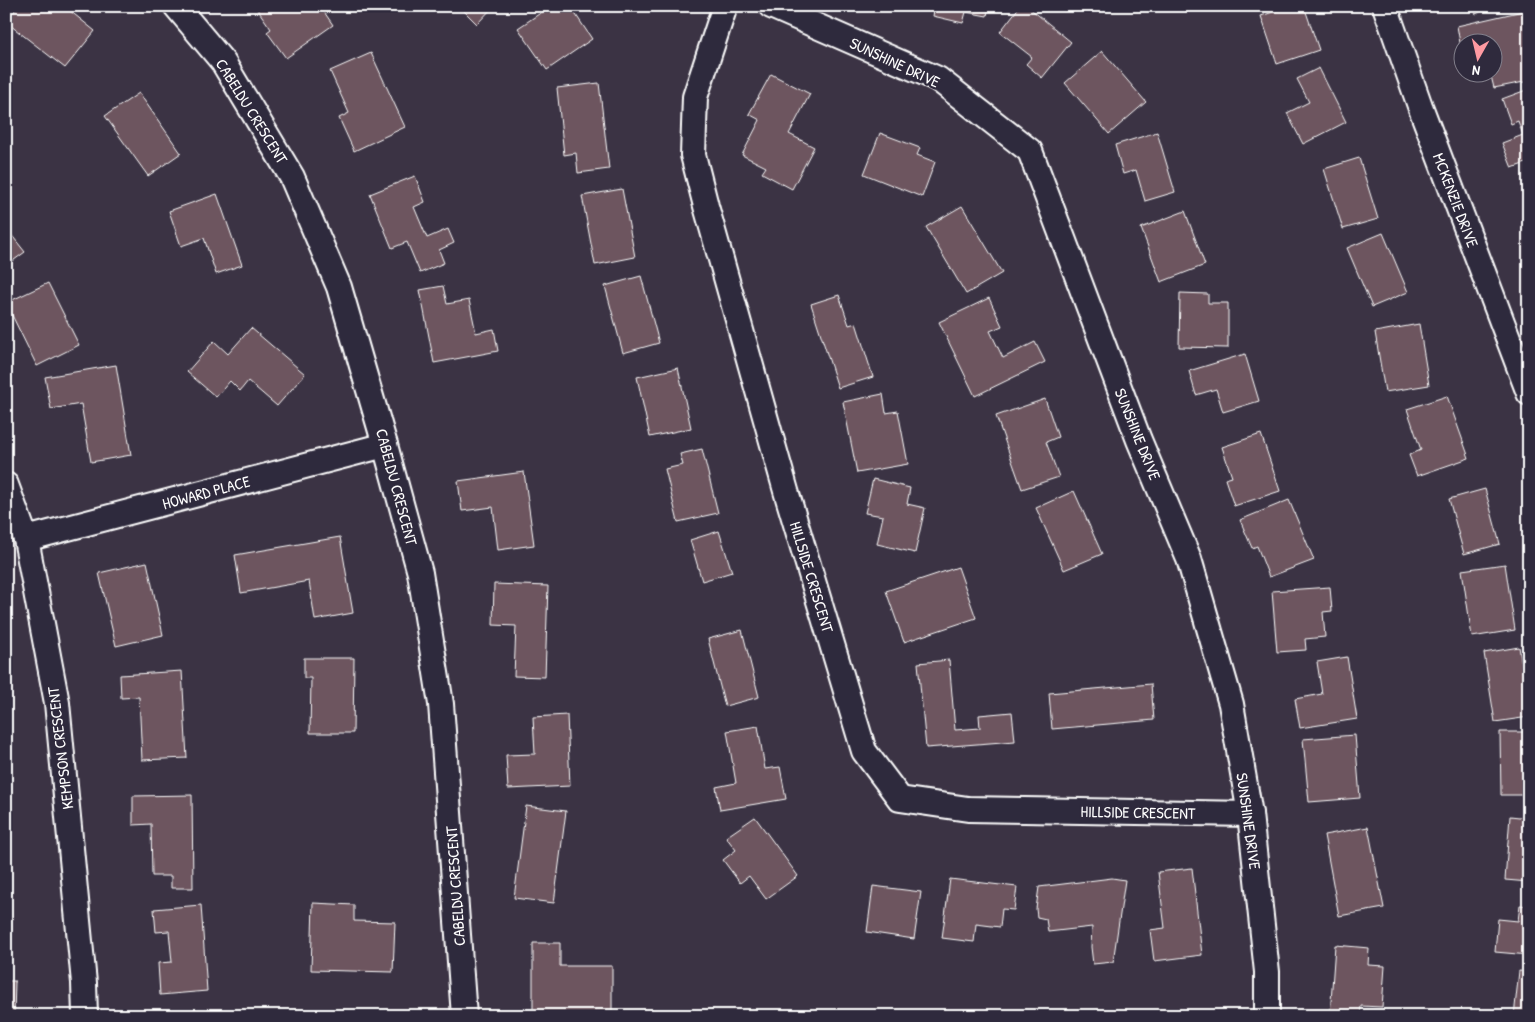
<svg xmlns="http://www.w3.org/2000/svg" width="1535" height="1022" font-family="'Patrick Hand',sans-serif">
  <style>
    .building { fill: #6d555e; stroke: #fff }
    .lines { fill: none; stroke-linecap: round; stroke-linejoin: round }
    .minor-casing { stroke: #fff; stroke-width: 28 }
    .minor { stroke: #2f2a3d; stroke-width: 24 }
    .labels { text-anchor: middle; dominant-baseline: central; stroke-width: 4.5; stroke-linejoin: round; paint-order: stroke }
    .street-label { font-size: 16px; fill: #fff; stroke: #2f2a3d }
  </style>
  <rect width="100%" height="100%" fill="#3b3344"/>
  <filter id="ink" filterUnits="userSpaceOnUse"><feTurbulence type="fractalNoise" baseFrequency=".02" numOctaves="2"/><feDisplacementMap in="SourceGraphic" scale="10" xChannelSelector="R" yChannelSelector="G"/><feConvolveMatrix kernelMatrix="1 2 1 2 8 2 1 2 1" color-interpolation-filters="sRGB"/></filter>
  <g filter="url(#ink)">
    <!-- building -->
    <g class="building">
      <path d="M18 6H64L95 31 65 68 6 22Z"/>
      <path d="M255 6H320L333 25 286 58 267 32 271 29Z"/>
      <path d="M459 6H494L477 24Z"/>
      <path d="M551 6H570L592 39 547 70 518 28Z"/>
      <path d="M935 6H989L987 16 966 12 963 23 933 16Z"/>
      <path d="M1020 6H1027L1071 42 1042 78 1026 64 1032 57 1000 32Z"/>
      <path d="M1291 6H1304L1319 50 1277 64 1261 16Z"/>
      <path d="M1472 6H1491L1476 14Z"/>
      <path d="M1523 11 1529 37V81L1494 88 1490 72H1492V42H1462V54L1457 26Z"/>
      <path d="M1102 51 1146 102 1109 134 1065 83Z"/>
      <path d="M371 53 405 127 354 151 339 118 349 113 330 71Z"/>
      <path d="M1319 68 1346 122 1303 144 1287 113 1309 102 1297 79Z"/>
      <path d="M771 74 810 94 789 134 814 147 792 189 762 173 766 167 742 155 760 120 749 114Z"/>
      <path d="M599 83 609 169 578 173 576 153 564 155 557 88Z"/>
      <path d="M1529 89V162L1512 168 1502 143 1523 135 1518 121 1511 124 1502 99Z"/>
      <path d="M139 93 181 153 148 176 105 116Z"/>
      <path d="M1157 132 1175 192 1145 201 1136 170 1123 174 1115 145Z"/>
      <path d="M880 133 920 148 917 155 935 162 922 197 864 174Z"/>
      <path d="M1359 158 1378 219 1343 229 1324 169Z"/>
      <path d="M415 176 425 202 414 207 427 238 448 229 454 243 439 250 444 263 420 273 407 242 392 248 370 194Z"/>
      <path d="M622 189 635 257 595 265 582 196Z"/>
      <path d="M217 194 242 265 216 274 204 238 181 246 169 211Z"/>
      <path d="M962 206 1002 273 966 294 926 227Z"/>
      <path d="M1185 211 1205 265 1161 282 1141 228Z"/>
      <path d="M6 228 25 252 6 266Z"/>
      <path d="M1383 233 1408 292 1372 307 1347 248Z"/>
      <path d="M641 276 659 343 623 353 605 286Z"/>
      <path d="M48 283 79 345 37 366 6 303Z"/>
      <path d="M443 286 447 304 469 300 476 333 494 329 498 351 434 363 420 290Z"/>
      <path d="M1180 293 1208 294V303H1228V348L1179 347Z"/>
      <path d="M839 295 849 325 856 323 873 377 838 388 811 304Z"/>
      <path d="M989 298 1002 326 990 331 1003 358 1035 342 1045 362 975 396 939 322Z"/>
      <path d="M1419 324 1429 385 1385 392 1375 332Z"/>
      <path d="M251 328 305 374 277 406 248 381 240 391 230 381 216 397 187 372 214 341 228 354Z"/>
      <path d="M1245 354 1259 401 1223 412 1216 389 1196 395 1189 371Z"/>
      <path d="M116 365 131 455 91 462 81 404 51 409 45 377Z"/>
      <path d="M678 368 691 428 650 437 637 377Z"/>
      <path d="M883 394 886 413 898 411 908 464 857 473 843 402Z"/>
      <path d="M1447 396 1469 458 1417 476 1409 455 1421 450 1407 409Z"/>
      <path d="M1045 399 1058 437 1046 442 1059 477 1022 489 996 416Z"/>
      <path d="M1261 434 1280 491 1234 506 1225 479 1232 477 1222 447Z"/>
      <path d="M702 449 718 513 678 522 665 469 683 465 680 454Z"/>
      <path d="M524 472 534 545 498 550 493 507 462 511 458 481Z"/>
      <path d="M873 479 910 488 907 504 925 508 915 553 877 544 883 516 865 513Z"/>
      <path d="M1485 489 1500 544 1464 554 1449 499Z"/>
      <path d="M1074 491 1102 554 1064 570 1036 508Z"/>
      <path d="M1289 500 1314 560 1269 577 1257 546 1252 548 1240 520Z"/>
      <path d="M719 531 732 572 702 581 690 540Z"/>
      <path d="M340 537 353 613 315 620 309 581 241 593 235 555Z"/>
      <path d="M147 562 163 635 116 646 99 573Z"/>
      <path d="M1505 564 1515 630 1472 637 1462 570Z"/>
      <path d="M958 567 976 618 904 642 886 591Z"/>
      <path d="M494 584 548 586 545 677 514 676 516 626 493 625Z"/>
      <path d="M1330 587 1332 611 1323 612 1325 637 1305 639 1306 650 1277 652 1272 591Z"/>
      <path d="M742 630 759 697 725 706 708 639Z"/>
      <path d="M1519 647 1529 707V717L1495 722 1484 653Z"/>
      <path d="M1347 657 1357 719 1300 728 1295 699 1322 694 1317 662Z"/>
      <path d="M304 658H354L353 733H310L311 678H304Z"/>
      <path d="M949 660 955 730 980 728 979 715 1012 712 1015 741 926 748 918 663Z"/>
      <path d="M182 671 187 758 142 760 139 697 121 698 120 675Z"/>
      <path d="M1151 684 1154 720 1052 729 1049 693Z"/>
      <path d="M567 715 570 786 508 789 506 755 535 754 533 717Z"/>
      <path d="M758 726 765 769 780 767 786 799 720 810 716 787 736 783 727 731Z"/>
      <path d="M1500 732H1529V795H1501Z"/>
      <path d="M1355 735 1360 798 1309 802 1303 739Z"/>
      <path d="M192 795 193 888H171V876H152L151 824 133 825V796Z"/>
      <path d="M526 806 566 811 554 903 514 898Z"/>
      <path d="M1510 816 1529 818V882L1505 880Z"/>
      <path d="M755 817 798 876 766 899 749 876 740 883 723 860 736 850 726 837Z"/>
      <path d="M1368 827 1384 908 1339 916 1324 835Z"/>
      <path d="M1192 868 1202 955 1154 961 1150 930 1165 928 1158 872Z"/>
      <path d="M1112 878 1125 880 1113 962 1093 964 1091 947 1092 927 1048 932 1046 919 1037 917 1036 909 1039 887Z"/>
      <path d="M950 879 1017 887 1014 910 1002 909 1000 927 976 924 974 942 942 938Z"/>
      <path d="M873 886 921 892 914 939 867 932Z"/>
      <path d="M313 903 354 905V921L395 922 393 972 311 970Z"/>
      <path d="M201 905 207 991 160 995 158 963 172 962 169 931 156 932 154 909Z"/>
      <path d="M1520 905 1529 906V955L1495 952 1498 919 1518 921Z"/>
      <path d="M533 943H560V966H612V1016H533Z"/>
      <path d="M1335 945 1369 948 1368 965 1385 966 1382 1007 1361 1006 1360 1016H1330Z"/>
      <path d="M1519 971 1529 972V1016H1514Z"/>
      <path d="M6 981H15L14 1016H6Z"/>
    </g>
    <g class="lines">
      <!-- minor casing -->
      <g class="minor-casing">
        <g id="minor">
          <path d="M176 6 223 62 292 177 339 287 385 445 420 573 441 704 464 1016"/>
          <path d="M725 6 695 97 693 155 706 206 786 491 864 751 900 799 968 809 1250 814"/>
          <path d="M771 6 938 79 1030 151 1139 440 1189 559 1231 704 1250 814 1267 972V1016"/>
          <path d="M1385 6 1420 106 1529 393"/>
          <path d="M6 485 26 539 57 703 84 983 85 1016"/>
          <path d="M26 539 385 445"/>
        </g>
      </g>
      <!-- minor -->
      <use href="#minor" class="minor"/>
    </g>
  </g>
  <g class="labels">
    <!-- street labels -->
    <g class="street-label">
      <text transform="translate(895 62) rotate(25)">SUNSHINE DRIVE</text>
      <text transform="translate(252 111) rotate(58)">CABELDU CRESCENT</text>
      <text transform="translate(1456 200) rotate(69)">MCKENZIE DRIVE</text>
      <text transform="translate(1138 434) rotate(68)">SUNSHINE DRIVE</text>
      <text transform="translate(397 487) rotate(75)">CABELDU CRESCENT</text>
      <text transform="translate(206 492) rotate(-15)">HOWARD PLACE</text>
      <text transform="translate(812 577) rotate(73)">HILLSIDE CRESCENT</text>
      <text transform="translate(60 748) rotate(-97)">KEMPSON CRESCENT</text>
      <text transform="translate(1138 812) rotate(1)">HILLSIDE CRESCENT</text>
      <text transform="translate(1249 821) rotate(82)">SUNSHINE DRIVE</text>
      <text transform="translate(455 886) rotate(-94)">CABELDU CRESCENT</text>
    </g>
  </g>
  <!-- margin -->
  <rect width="1535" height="1022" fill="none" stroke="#2f2a3d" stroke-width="25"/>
  <rect x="12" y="12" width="1510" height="997" fill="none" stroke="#fff" stroke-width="2" filter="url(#ink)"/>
  <!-- north arrow -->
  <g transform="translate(1478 58) rotate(188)"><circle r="24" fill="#2f2a3d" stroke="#827f8b"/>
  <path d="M0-4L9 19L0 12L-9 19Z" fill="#ff9aa2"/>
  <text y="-8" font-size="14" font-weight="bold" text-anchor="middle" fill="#ffffff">N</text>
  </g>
</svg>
